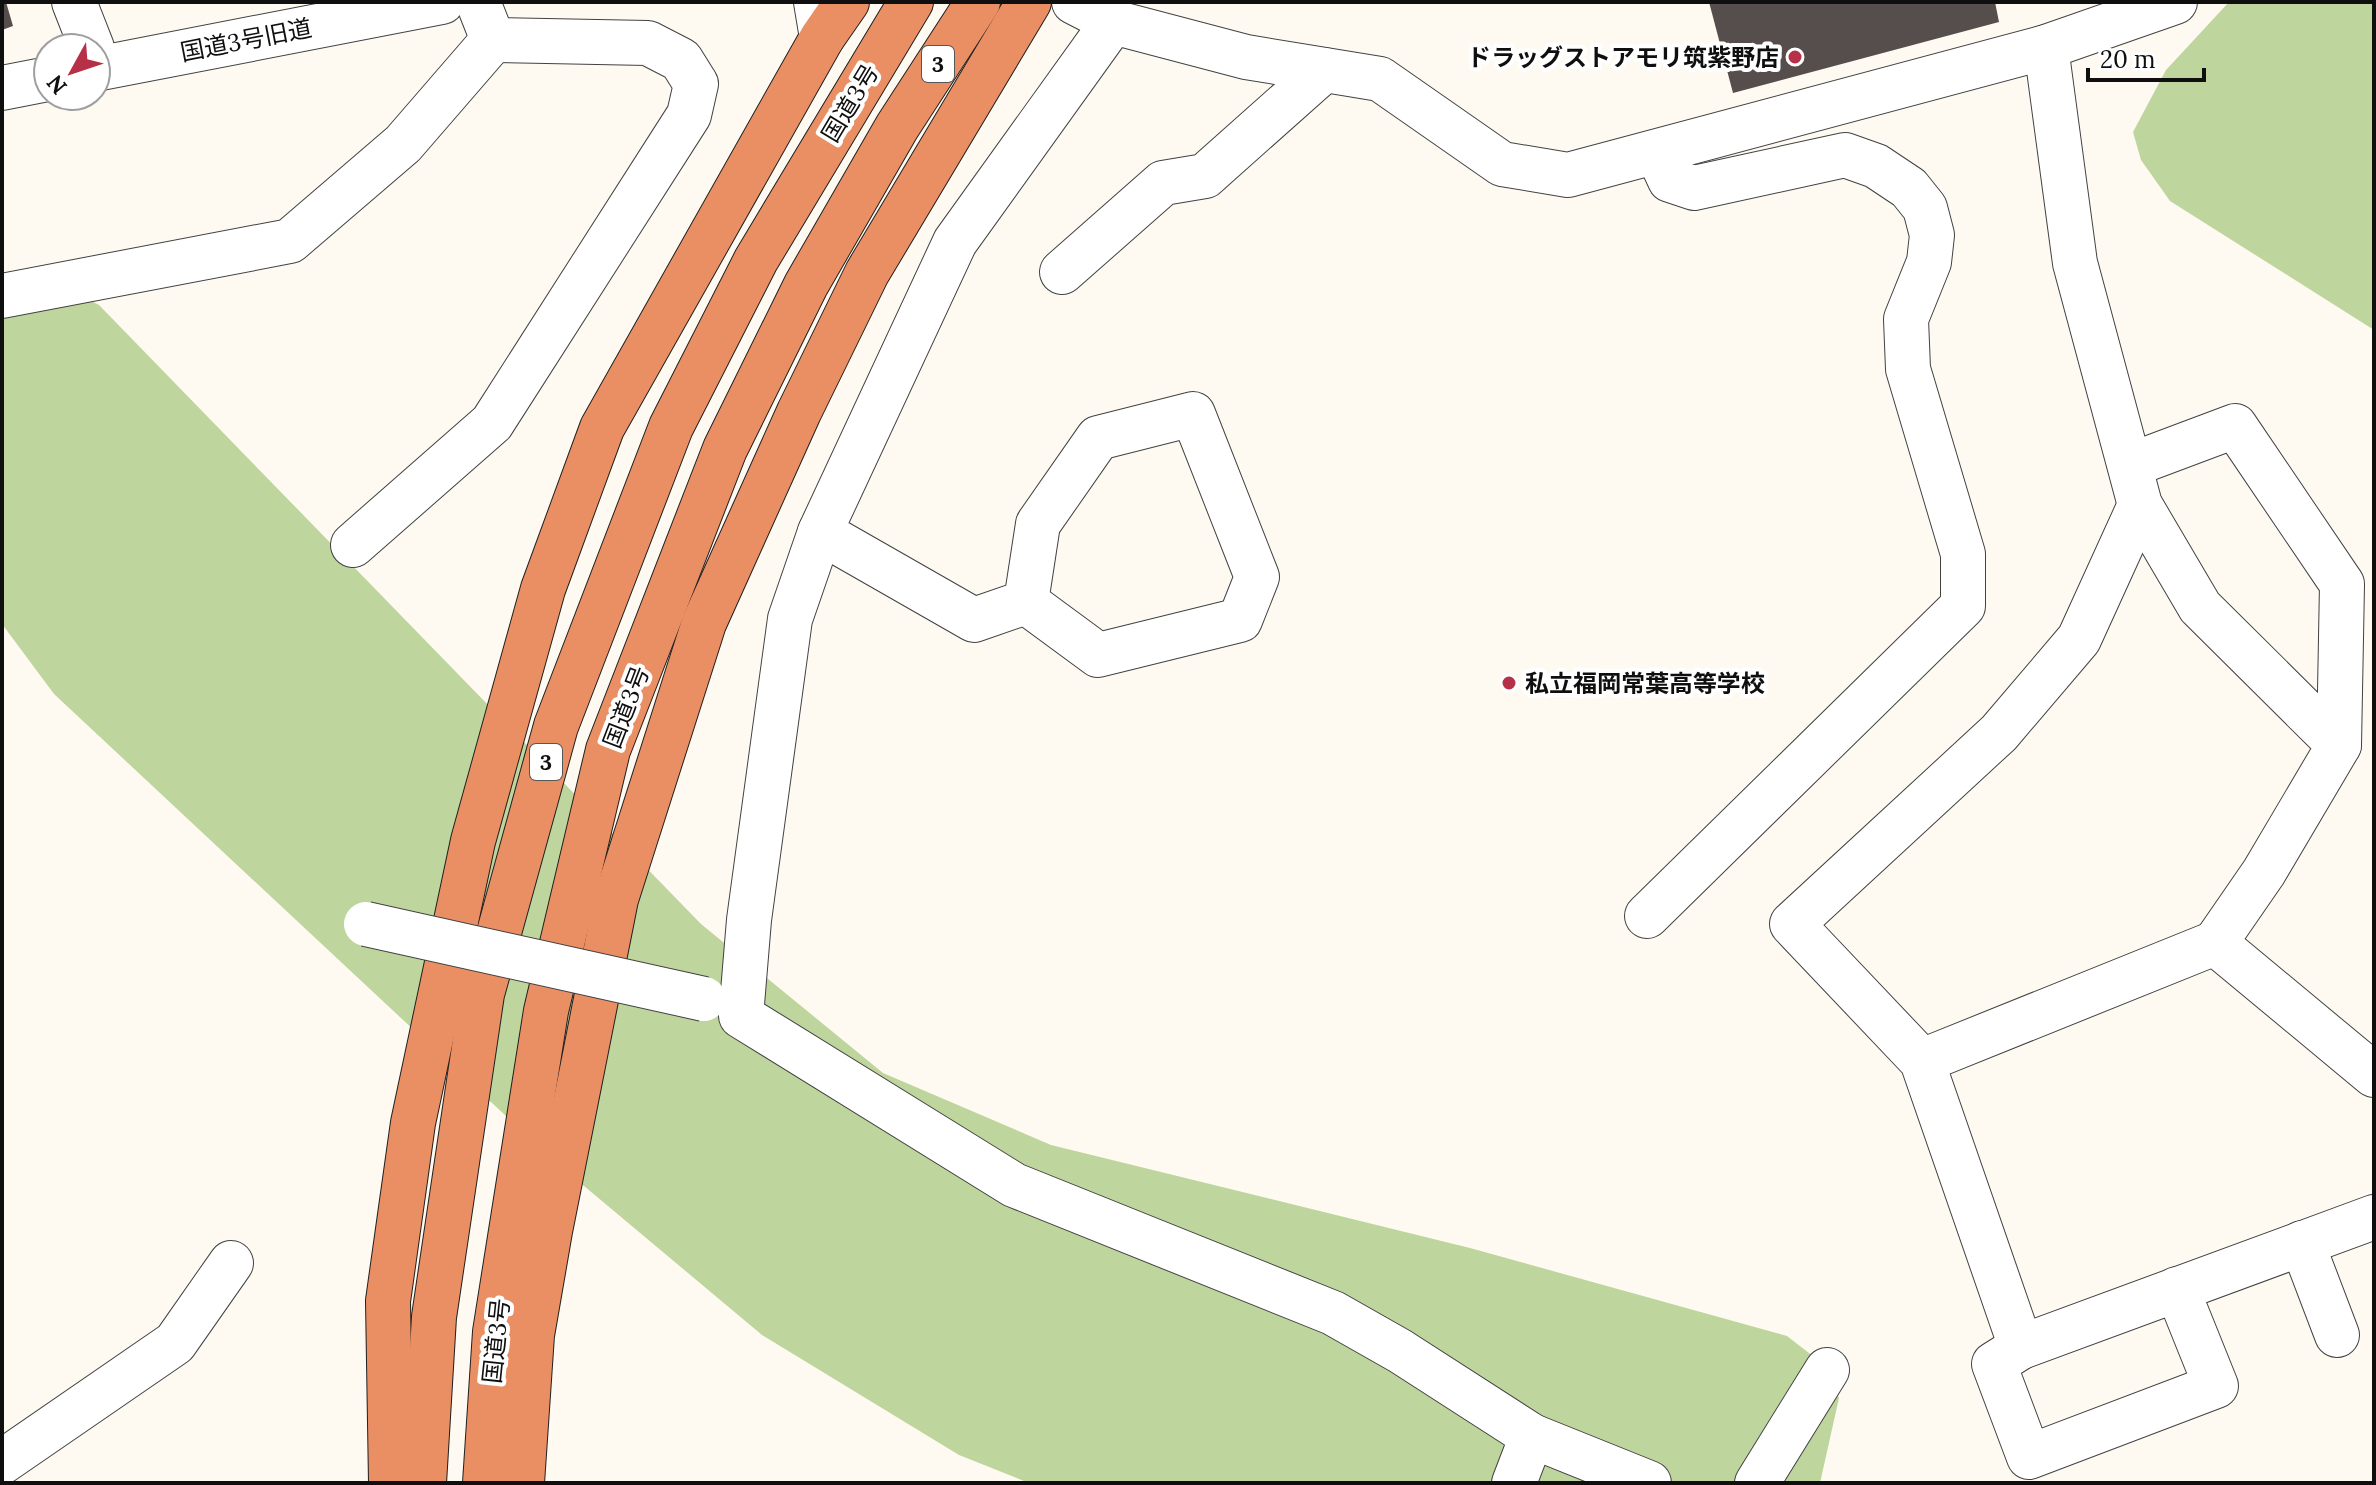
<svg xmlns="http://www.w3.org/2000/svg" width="2376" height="1485" font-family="Lora,'Noto Sans JP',serif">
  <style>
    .forest { fill: #bed69d }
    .building { fill: #564e4c }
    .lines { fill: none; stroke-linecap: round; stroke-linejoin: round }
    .minor-casing { stroke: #424242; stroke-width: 46 }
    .highway-casing { stroke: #202020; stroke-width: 46 }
    .minor { stroke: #fff; stroke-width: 44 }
    .highway { stroke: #ea8f63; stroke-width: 44 }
    .minor-bridge-casing { stroke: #424242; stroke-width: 46; stroke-linecap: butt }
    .minor-bridge { stroke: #fff; stroke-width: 44 }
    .poi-dot { fill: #b63047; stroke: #fff; stroke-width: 3 }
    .labels { text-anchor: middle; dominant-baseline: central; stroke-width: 8; stroke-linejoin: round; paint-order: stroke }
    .shield { fill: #fff; stroke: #575757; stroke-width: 2 }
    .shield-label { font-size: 22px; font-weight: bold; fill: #0f0f0f }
    .street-label { font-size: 24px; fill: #0f0f0f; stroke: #fff }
    .poi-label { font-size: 24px; font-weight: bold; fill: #0f0f0f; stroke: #fff; text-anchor: end }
  </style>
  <rect width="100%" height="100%" fill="#fefaf1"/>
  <!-- forest -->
  <g class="forest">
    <path d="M2229 2H2374V330L2170 201 2141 160 2133 132 2166 70Z"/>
    <path d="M42 275 99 305 701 924 883 1073 1051 1145 1470 1248 1787 1336 1818 1360 1839 1398 1820 1483H1029L959 1455 762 1335 553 1160 54 694 2 624V284Z"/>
  </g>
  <!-- building -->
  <g class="building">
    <path d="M2 2H6L13 26 2 30Z"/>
    <path d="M1709 2H1995L1999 22 1733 93Z"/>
  </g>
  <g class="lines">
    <!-- minor casing -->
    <g class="minor-casing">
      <g id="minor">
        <path d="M74 2 92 48"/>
        <path d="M816 2 822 38"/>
        <path d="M1074 2 1113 22 1246 57 1380 79 1502 164 1568 175 2046 47 2175 2"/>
        <path d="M2046 47 2075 263 2140 505 2200 607 2339 745 2264 872 2215 943 2374 1075"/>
        <path d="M96 69 442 2"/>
        <path d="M2 88 48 79"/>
        <path d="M1062 272 1163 183 1205 176 1324 70"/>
        <path d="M2 296 290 241 403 144 493 40 478 2"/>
        <path d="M2131 465 2235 426 2342 584 2339 745"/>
        <path d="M2140 505 2079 639 1999 733 1792 924 1922 1061 2021 1347 2374 1217"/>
        <path d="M820 532 790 619 749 920 741 1016 1014 1185 1333 1313 1400 1351 1532 1436 1514 1483"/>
        <path d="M353 545 492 423 689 115 696 84 681 60 648 43 493 40"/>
        <path d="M1026 602 1098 655 1240 620 1257 577 1193 414 1098 438 1038 524 1026 602 974 620 820 532 955 242 1113 22"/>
        <path d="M1647 916 1963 606V554L1908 369 1906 319 1929 262 1932 235 1925 208 1909 188 1876 166 1845 155 1694 188 1670 180 1657 152"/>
        <path d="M1922 1061 2215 943"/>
        <path d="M2302 1243 2337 1335"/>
        <path d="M2021 1347 1994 1364 2029 1457 2216 1386 2177 1289"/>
        <path d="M1532 1436 1649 1483"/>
        <path d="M2 1462 175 1343 231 1263"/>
        <path d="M1757 1483 1827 1370"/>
      </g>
    </g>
    <!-- highway casing -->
    <g class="highway-casing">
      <g id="highway">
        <path d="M391 1483 388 1301 413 1123 473 841 543 589 602 428 822 38 847 2"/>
        <path d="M424 1483 434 1317 482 994 556 726 671 427 756 260 911 2"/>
        <path d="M485 1483 495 1332 546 1011 608 750 725 449 806 285 897 127 978 2"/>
        <path d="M522 1483 532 1335 550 1231 616 899 704 623 799 412 867 273 1029 2"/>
      </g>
    </g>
    <!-- minor -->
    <use href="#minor" class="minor"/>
    <!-- highway -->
    <use href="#highway" class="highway"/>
    <!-- minor-bridge casing -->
    <g class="minor-bridge-casing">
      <path id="minor-bridge" d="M366 924 704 999"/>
    </g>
    <!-- minor-bridge -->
    <use href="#minor-bridge" class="minor-bridge"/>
  </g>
  <!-- markers -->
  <g class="poi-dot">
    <circle cx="1795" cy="57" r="8"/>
    <circle cx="1509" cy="683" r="8"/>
  </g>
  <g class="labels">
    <!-- shield labels -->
    <g class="shield">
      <rect x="922" y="46" width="32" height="36" rx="6"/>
      <rect x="530" y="744" width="32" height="36" rx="6"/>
    </g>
    <g class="shield-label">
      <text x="938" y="64">3</text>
      <text x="546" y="762">3</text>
    </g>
    <!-- street labels -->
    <g class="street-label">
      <text transform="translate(246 40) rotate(-11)">国道3号旧道</text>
      <text transform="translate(850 103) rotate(-59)">国道3号</text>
      <text transform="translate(626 707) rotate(-69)">国道3号</text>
      <text transform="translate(496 1341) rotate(-84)">国道3号</text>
    </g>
    <!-- poi labels -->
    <g class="poi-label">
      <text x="1779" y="57">ドラッグストアモリ筑紫野店</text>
      <text x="1525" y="683" text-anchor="start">私立福岡常葉高等学校</text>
    </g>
  </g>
  <!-- border -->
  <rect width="2376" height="1485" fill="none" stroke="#0f0f0f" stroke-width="8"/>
  <!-- north arrow -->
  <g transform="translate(72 72) rotate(230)"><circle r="38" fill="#ffffff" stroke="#9f9f9f" stroke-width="2"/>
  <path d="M0-6L14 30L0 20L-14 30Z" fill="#b63047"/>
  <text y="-12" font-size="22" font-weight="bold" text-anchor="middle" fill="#0f0f0f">N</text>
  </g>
  <!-- scale -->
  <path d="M2088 68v12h116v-12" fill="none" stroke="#0f0f0f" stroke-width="4"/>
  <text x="2100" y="68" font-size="24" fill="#0f0f0f" stroke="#ffffff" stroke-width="6" paint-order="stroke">20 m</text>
</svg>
